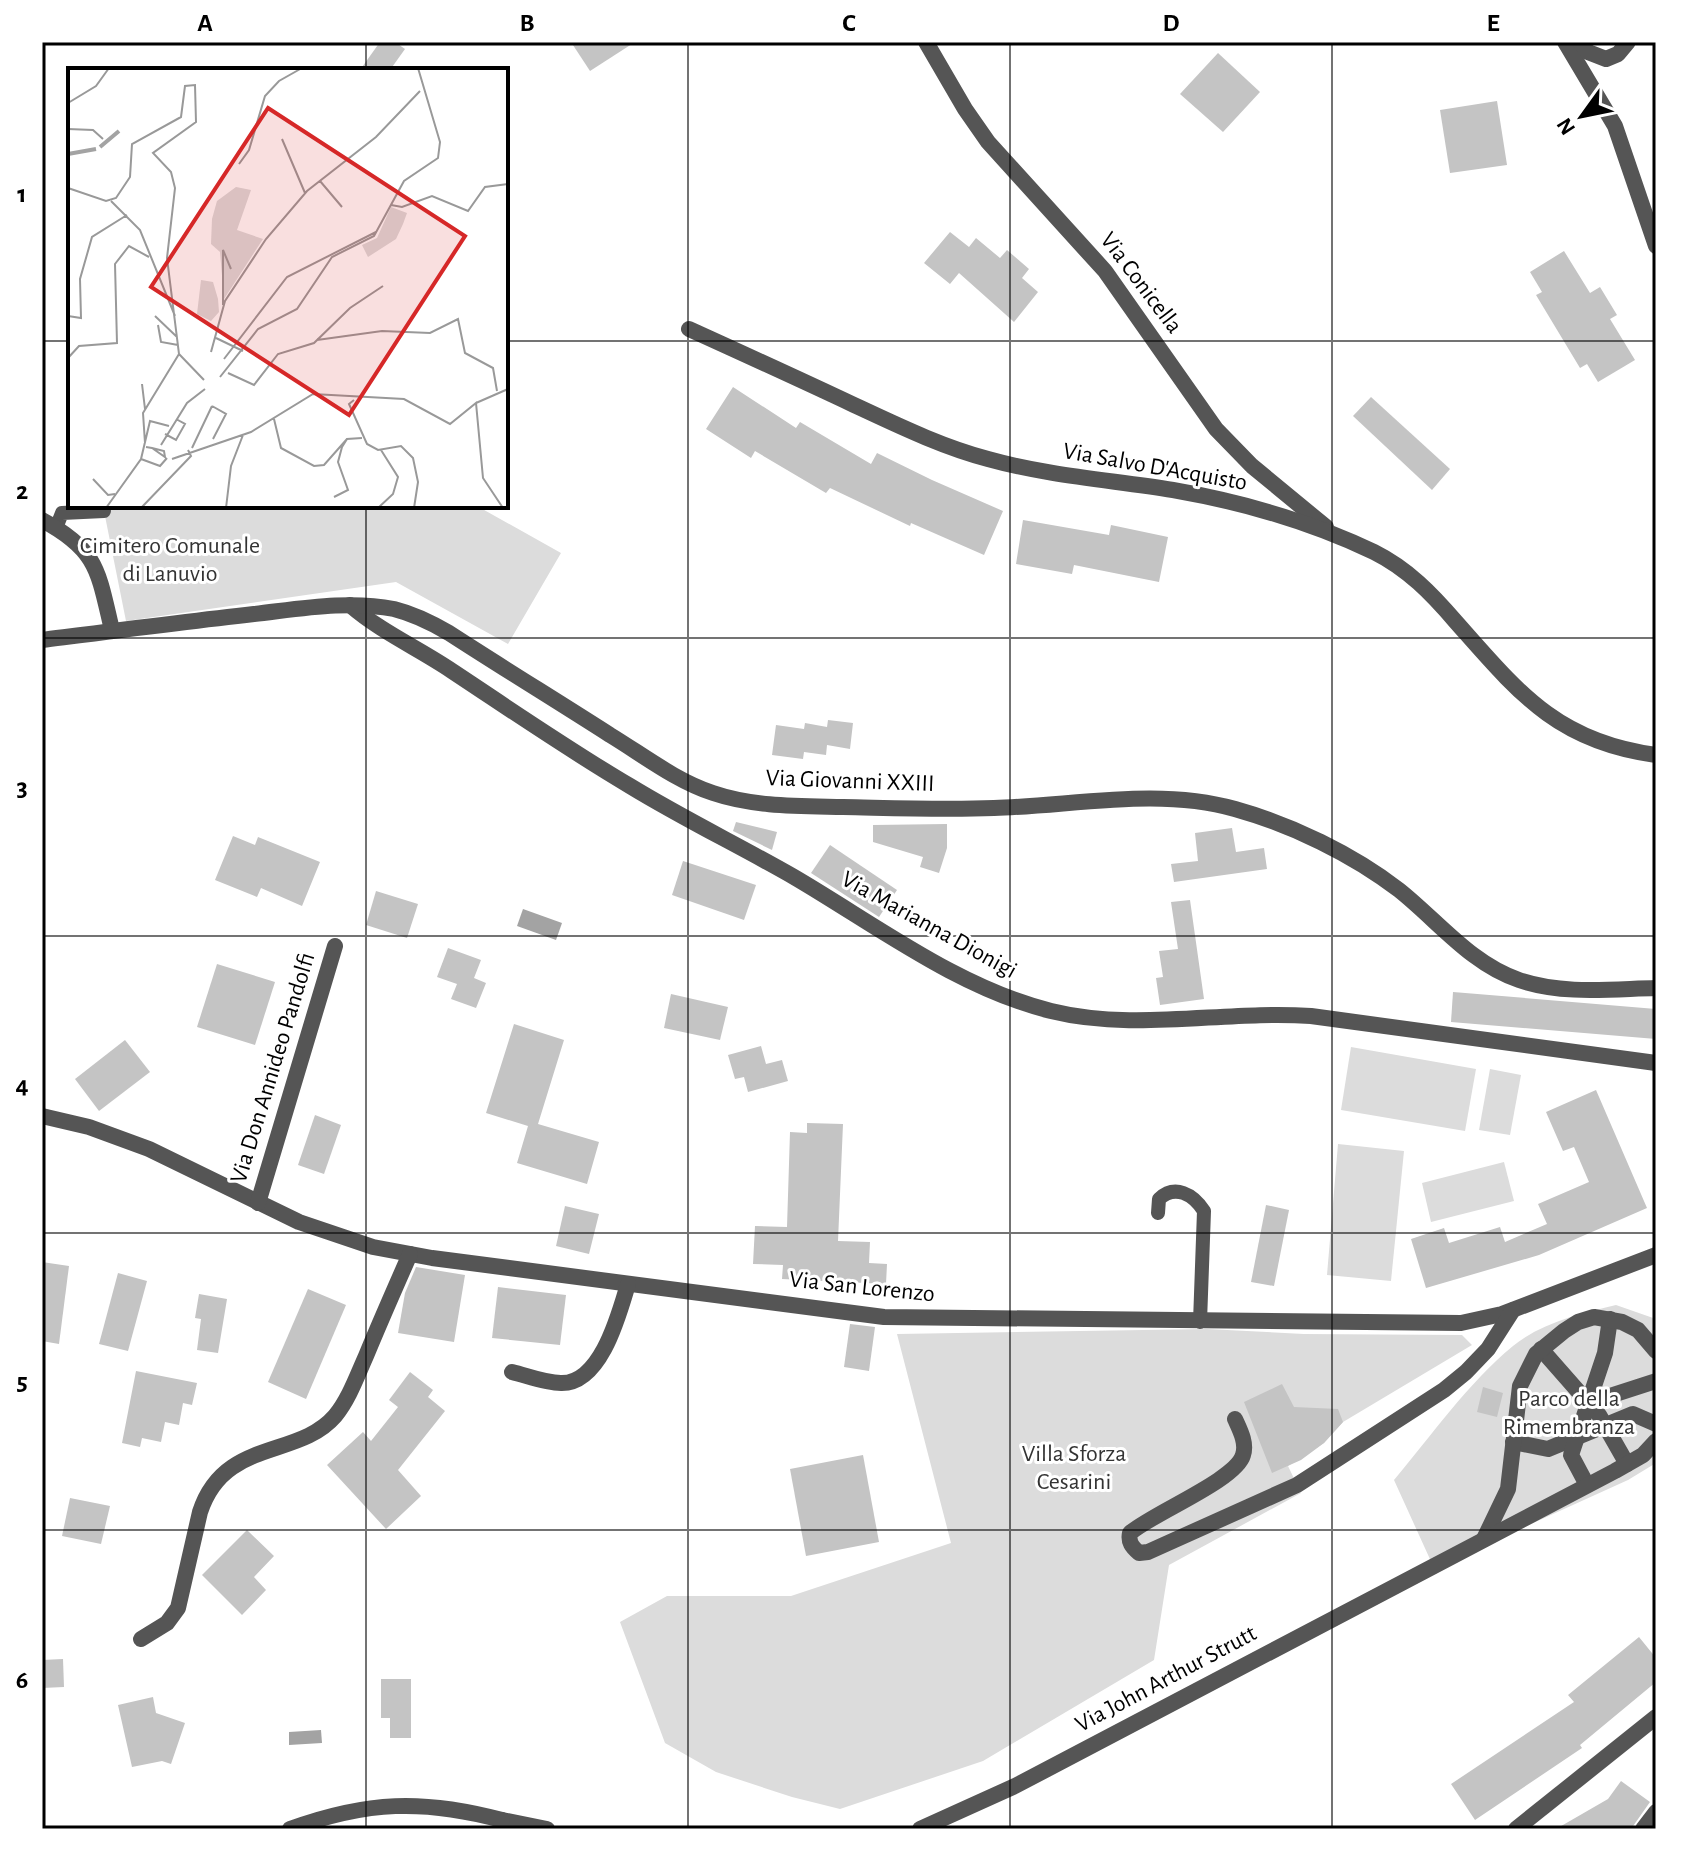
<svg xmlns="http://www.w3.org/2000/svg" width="1698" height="1871" font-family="'Alegreya Sans',sans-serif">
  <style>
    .green { fill: #dcdcdc }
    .water { fill: #a3a3a3 }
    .building { fill: #c4c4c4 }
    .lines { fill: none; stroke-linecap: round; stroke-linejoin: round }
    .service { stroke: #555; stroke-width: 14 }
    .pedestrian { stroke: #555; stroke-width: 16 }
    .minor { stroke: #555; stroke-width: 16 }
    .tertiary { stroke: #555; stroke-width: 16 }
    .grid { fill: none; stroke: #000; stroke-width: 2; stroke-opacity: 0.55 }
    .labels { text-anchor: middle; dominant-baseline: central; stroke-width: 6; stroke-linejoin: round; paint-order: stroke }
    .street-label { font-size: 24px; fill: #000; stroke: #fff }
    .park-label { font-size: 24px; fill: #333; stroke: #fff }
    .inset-river { fill: none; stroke: #a3a3a3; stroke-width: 4 }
    .inset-road { fill: none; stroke: #999; stroke-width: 2 }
    .view { fill: #d62828; fill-opacity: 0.15; stroke: #d62828; stroke-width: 4 }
    .inset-edge { fill: none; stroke: #000; stroke-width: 4 }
    .neatline { fill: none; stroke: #000; stroke-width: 3 }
    .grid-label { font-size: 26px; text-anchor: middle; font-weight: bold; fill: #000 }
  </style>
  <rect width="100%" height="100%" fill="#fff"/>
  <!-- green -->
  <g class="green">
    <path d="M103 506H477L561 553 508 644 396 582 126 621Z"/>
    <path d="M1351 1047 1476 1069 1465 1131 1341 1110Z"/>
    <path d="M1490 1069 1521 1075 1510 1135 1479 1130Z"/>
    <path d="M1338 1144 1404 1151 1391 1281 1327 1275Z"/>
    <path d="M1504 1162 1514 1201 1431 1222 1422 1183Z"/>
    <path d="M1616 1305 1656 1319V1463L1628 1480 1434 1568 1394 1480C1432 1435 1468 1383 1513 1346 1541 1323 1582 1313 1616 1305Z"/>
    <path d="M1207 1329 1304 1334 1462 1335 1472 1345 1343 1422 1324 1443 1288 1466 1301 1493 1169 1565 1154 1660 983 1761 840 1809 792 1797 716 1772 665 1743 620 1622 667 1596H791L951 1543 897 1334Z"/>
  </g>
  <!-- water -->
  <g class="water">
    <path d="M523 909 562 923 556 940 517 926Z"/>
    <path d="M321 1730 322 1743 289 1745V1732Z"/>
  </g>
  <!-- building -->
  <g class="building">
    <path d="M380 42H395L405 49 390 70H360Z"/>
    <path d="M571 42H635L590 71Z"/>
    <path d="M1218 53 1260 92 1223 132 1180 94Z"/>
    <path d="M1497 101 1507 165 1450 173 1440 110Z"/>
    <path d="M950 232 969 247 976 238 1000 258 1007 250 1029 269 1022 278 1038 292 1014 322 959 273 950 284 924 263Z"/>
    <path d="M1564 251 1590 293 1600 287 1617 315 1610 319 1635 360 1598 382 1587 364 1580 368 1536 295 1542 292 1530 272Z"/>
    <path d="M733 387 796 428 800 422 871 464 877 453 932 480 1003 511 984 555 911 523 910 526 830 488 826 493 755 451 751 458 706 429Z"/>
    <path d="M1371 397 1450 469 1432 490 1353 416Z"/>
    <path d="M1023 520 1109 535 1111 525 1168 537 1159 582 1074 565 1072 574 1016 564Z"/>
    <path d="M828 720 853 723 850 749 827 745 826 755 804 752 803 759 772 755 776 725 804 729 805 723 827 727Z"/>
    <path d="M736 822 777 832 772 850 733 831Z"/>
    <path d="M947 824V848L939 873 920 867 923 857 873 842V825Z"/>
    <path d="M1232 828 1236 852 1264 848 1267 869 1174 882 1171 864 1198 861 1195 833Z"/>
    <path d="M233 836 255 845 258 837 320 862 302 906 261 888 257 897 215 880Z"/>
    <path d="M830 845 897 890 879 917 811 873Z"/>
    <path d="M683 861 756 885 744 920 672 895Z"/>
    <path d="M376 891 418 904 407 938 366 925Z"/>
    <path d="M1190 900 1204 999 1160 1005 1156 978 1163 977 1159 951 1178 949 1171 902Z"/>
    <path d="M448 948 481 960 474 978 486 983 476 1008 451 999 457 984 437 977Z"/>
    <path d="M217 964 275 982 255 1045 197 1027Z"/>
    <path d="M1453 992 1656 1009V1039L1451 1022Z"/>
    <path d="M671 994 728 1007 720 1040 664 1028Z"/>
    <path d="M514 1024 564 1040 538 1124 599 1142 587 1184 517 1163 528 1126 486 1113Z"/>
    <path d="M125 1040 150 1072 99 1111 75 1079Z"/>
    <path d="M761 1046 766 1064 782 1060 788 1081 748 1092 744 1077 735 1079 728 1055Z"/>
    <path d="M1596 1090 1647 1208 1539 1255 1426 1288 1411 1239 1444 1228 1449 1243 1500 1227 1505 1242 1547 1224 1538 1204 1589 1182 1574 1147 1563 1151 1546 1112Z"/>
    <path d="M315 1115 341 1125 324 1174 298 1165Z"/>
    <path d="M807 1123 843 1124 838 1241 870 1242 869 1263 887 1264 886 1284 782 1279 783 1265 753 1264 755 1226 787 1227 790 1132 807 1133Z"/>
    <path d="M1266 1205 1289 1210 1274 1286 1251 1282Z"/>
    <path d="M565 1206 599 1214 589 1254 556 1246Z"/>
    <path d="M42 1262 69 1266 59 1344 42 1341Z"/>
    <path d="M416 1267 465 1275 454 1342 398 1333 405 1293Z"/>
    <path d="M118 1273 147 1281 128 1351 99 1344Z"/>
    <path d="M498 1287 566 1295 560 1345 492 1338Z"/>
    <path d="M308 1289 346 1305 306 1399 268 1382Z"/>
    <path d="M199 1294 227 1299 218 1353 197 1350 201 1319 195 1318Z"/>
    <path d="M850 1324 875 1327 869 1371 844 1367Z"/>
    <path d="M136 1371 197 1383 192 1405 183 1403 179 1425 165 1422 161 1442 142 1438 140 1447 122 1443Z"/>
    <path d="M410 1372 433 1390 428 1397 445 1411 398 1470 421 1496 386 1529 327 1465 363 1432 371 1441 398 1407 389 1400Z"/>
    <path d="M1282 1384 1294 1407 1338 1409 1343 1422 1324 1443 1301 1460 1272 1473 1244 1402Z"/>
    <path d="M1483 1387 1503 1393 1497 1417 1477 1412Z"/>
    <path d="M863 1455 879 1542 806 1556 790 1469Z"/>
    <path d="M70 1498 110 1506 101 1544 62 1536Z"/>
    <path d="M247 1530 274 1556 254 1577 266 1590 242 1615 202 1575Z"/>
    <path d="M1639 1637 1656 1658V1682L1580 1745 1582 1748 1475 1820 1451 1784 1574 1702 1568 1695Z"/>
    <path d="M63 1659 64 1687 42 1688V1660Z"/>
    <path d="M381 1679H411V1738H390V1718H381Z"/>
    <path d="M153 1697 156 1713 185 1723 171 1764 162 1761 132 1767 118 1705Z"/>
    <path d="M1621 1781 1650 1802 1631 1829H1556L1608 1799Z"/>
  </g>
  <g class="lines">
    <!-- service -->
    <g class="service">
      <path d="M56 528 62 513 104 511"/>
      <path d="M1158 1213 1159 1199C1175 1184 1193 1194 1204 1211L1200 1322"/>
    </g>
    <!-- pedestrian -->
    <g class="pedestrian">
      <path d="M1541 1349 1599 1415 1627 1464"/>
      <path d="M1588 1403 1656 1381"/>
      <path d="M1513 1442 1548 1449 1633 1414 1656 1424"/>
      <path d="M1587 1485 1571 1455 1605 1353 1610 1319"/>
      <path d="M1484 1539 1508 1489 1520 1386 1536 1354 1564 1331 1578 1322 1594 1317 1622 1322 1638 1330 1656 1351"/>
      <path d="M502 1820 547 1829"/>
      <path d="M920 1829 1015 1786 1615 1471 1643 1455 1656 1441"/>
    </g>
    <!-- minor -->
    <g class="minor">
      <path d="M926 42 965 109 988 142 1105 271 1216 429 1252 466 1326 527"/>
      <path d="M1565 42 1615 126 1656 246"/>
      <path d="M1580 42 1588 52 1606 59 1618 54 1628 42"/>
      <path d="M689 329C744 354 799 379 854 405 897 425 942 447 988 459 1049 476 1111 480 1173 490 1242 502 1311 522 1374 552 1408 569 1432 594 1456 622 1518 692 1557 742 1656 755"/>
      <path d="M42 520C98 550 98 571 112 630"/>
      <path d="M350 605C381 632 418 648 452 671 511 710 569 750 630 786 684 819 740 846 794 877 876 925 958 988 1051 1011 1136 1032 1225 1010 1311 1016L1656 1063"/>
      <path d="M42 1116 89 1127 149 1149 299 1222 373 1247 432 1258 884 1317 1461 1323 1502 1314 1656 1255"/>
      <path d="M258 1203 335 946"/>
      <path d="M512 1372C528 1376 545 1383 561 1383 601 1384 619 1314 628 1284"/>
      <path d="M1235 1419C1240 1430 1247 1443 1243 1455 1236 1480 1153 1513 1130 1533 1128 1542 1132 1547 1139 1553L1148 1552 1297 1485 1444 1390 1466 1372 1488 1349 1513 1310"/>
      <path d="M141 1639 167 1623 178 1608 200 1512C224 1438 298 1459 335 1416 349 1399 357 1376 366 1356 380 1322 395 1288 410 1254"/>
      <path d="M290 1829C367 1801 423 1799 502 1820"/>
      <path d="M1643 1829 1656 1812"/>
    </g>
    <!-- tertiary -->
    <g class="tertiary">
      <path d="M42 640C113 631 183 622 254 614 299 609 348 600 394 609 414 614 432 623 449 633 503 668 557 701 610 735 643 755 676 781 713 793 754 807 800 806 843 807 893 808 943 810 994 808 1072 806 1158 787 1235 809 1292 825 1352 854 1399 890 1438 921 1471 964 1519 980 1563 995 1611 989 1656 988"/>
      <path d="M1516 1829 1656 1717"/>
    </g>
  </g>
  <!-- grid -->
  <path class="grid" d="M366 42V70M688 42V1829M1010 42V1829M1332 42V1829M42 341H70M506 341H1656M366 506V1829M42 638H1656M42 936H1656M42 1233H1656M42 1530H1656"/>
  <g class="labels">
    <!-- street labels -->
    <g class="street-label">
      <text transform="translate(1141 283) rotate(53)">Via Conicella</text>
      <text transform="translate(1155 467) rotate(10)">Via Salvo D'Acquisto</text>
      <text transform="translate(850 781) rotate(2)">Via Giovanni XXIII</text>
      <text transform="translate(929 925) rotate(29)">Via Marianna Dionigi</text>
      <text transform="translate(273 1068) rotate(-73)">Via Don Annideo Pandolfi</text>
      <text transform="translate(862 1287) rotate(6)">Via San Lorenzo</text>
      <text transform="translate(1166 1679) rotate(-28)">Via John Arthur Strutt</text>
    </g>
    <!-- park labels -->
    <g class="park-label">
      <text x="170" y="546">Cimitero Comunale<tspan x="170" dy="28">di Lanuvio</tspan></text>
      <text x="1569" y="1399">Parco della<tspan x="1569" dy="28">Rimembranza</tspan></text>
      <text x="1074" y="1454">Villa Sforza<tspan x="1074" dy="28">Cesarini</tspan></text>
    </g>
  </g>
  <!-- overview -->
  <g transform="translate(68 68)">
    <rect width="440" height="440" fill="#fff"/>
    <path d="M168 119 183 122 169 162 195 171 156 231 152 184 143 176 144 151 149 133ZM323 139 339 145 335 156 328 171 300 189 294 177 309 170ZM133 212 145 214 150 231 151 244 143 253 129 246Z" fill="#dcdcdc"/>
    <path class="inset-river" d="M32 79 51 63M0 86 28 81"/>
    <path class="inset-road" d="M0 35 28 18 41 0M0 61 25 62 35 71M214 71 237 125M171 96 181 82 197 28 211 13 234 0M252 113 274 139M0 120 38 133 48 130 62 109 64 76 113 49 117 18 127 17 128 54 85 85 103 104 107 120 99 190 111 286M43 133 72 162 107 248M323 137 334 139 364 128 400 143 417 119 440 116M155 237V182L163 201M0 248 13 250 12 211 24 169 59 147M87 248 109 269M90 257 93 274 110 277M148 270 175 283M249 272 314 263 362 265 390 251 397 285 425 300 429 323M143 284 157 233 198 171 239 123 308 69 352 23M111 286 136 312M0 290 11 278 49 275 47 196 61 178 81 189M156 291 219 209 308 164M160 305 186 317 210 286 246 275 282 240 315 218M152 309 190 261 229 241 264 189 306 168 336 113 370 90 372 74 350 0M74 316 77 341M286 332 281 336 299 376 310 382 333 378 345 390 350 414 346 440M408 335 440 321M144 338 158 346 145 371M206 351 213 380 246 398 256 397 279 371M97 366 108 372 117 356 108 351M77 375 75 345 111 286M93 377 119 335 137 321M78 379 84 380 96 383 97 389 84 380M124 380 144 338M73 391 92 398 99 390M104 391 183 364 245 326 336 331 382 356 408 335 415 410 435 440M25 411 40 427 47 426M266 429 280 422 270 394 274 379 279 371 294 370M38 440 73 391 82 353 101 358M73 440 123 388 120 382M158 440 163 398 175 367M310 440 325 426 330 409 313 382"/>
    <path class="view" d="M200 40 397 168 281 347 83 219Z"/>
    <rect width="440" height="440" class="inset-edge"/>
  </g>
  <!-- border -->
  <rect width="1698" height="1871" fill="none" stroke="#ffffff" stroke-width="88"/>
  <!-- north arrow -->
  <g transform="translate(1582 116) rotate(237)" stroke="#ffffff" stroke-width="6" paint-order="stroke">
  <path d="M0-6L14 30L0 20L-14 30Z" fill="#000000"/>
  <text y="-12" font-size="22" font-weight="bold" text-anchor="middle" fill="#000000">N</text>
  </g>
  <rect x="44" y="44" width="1610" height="1783" class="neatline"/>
  <g class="grid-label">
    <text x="205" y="31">A</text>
    <text x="527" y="31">B</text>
    <text x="849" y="31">C</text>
    <text x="1171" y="31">D</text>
    <text x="1493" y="31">E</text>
    <text x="22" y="202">1</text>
    <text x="22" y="499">2</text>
    <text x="22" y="796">3</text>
    <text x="22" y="1093">4</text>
    <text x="22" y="1390">5</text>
    <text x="22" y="1688">6</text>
  </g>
</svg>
